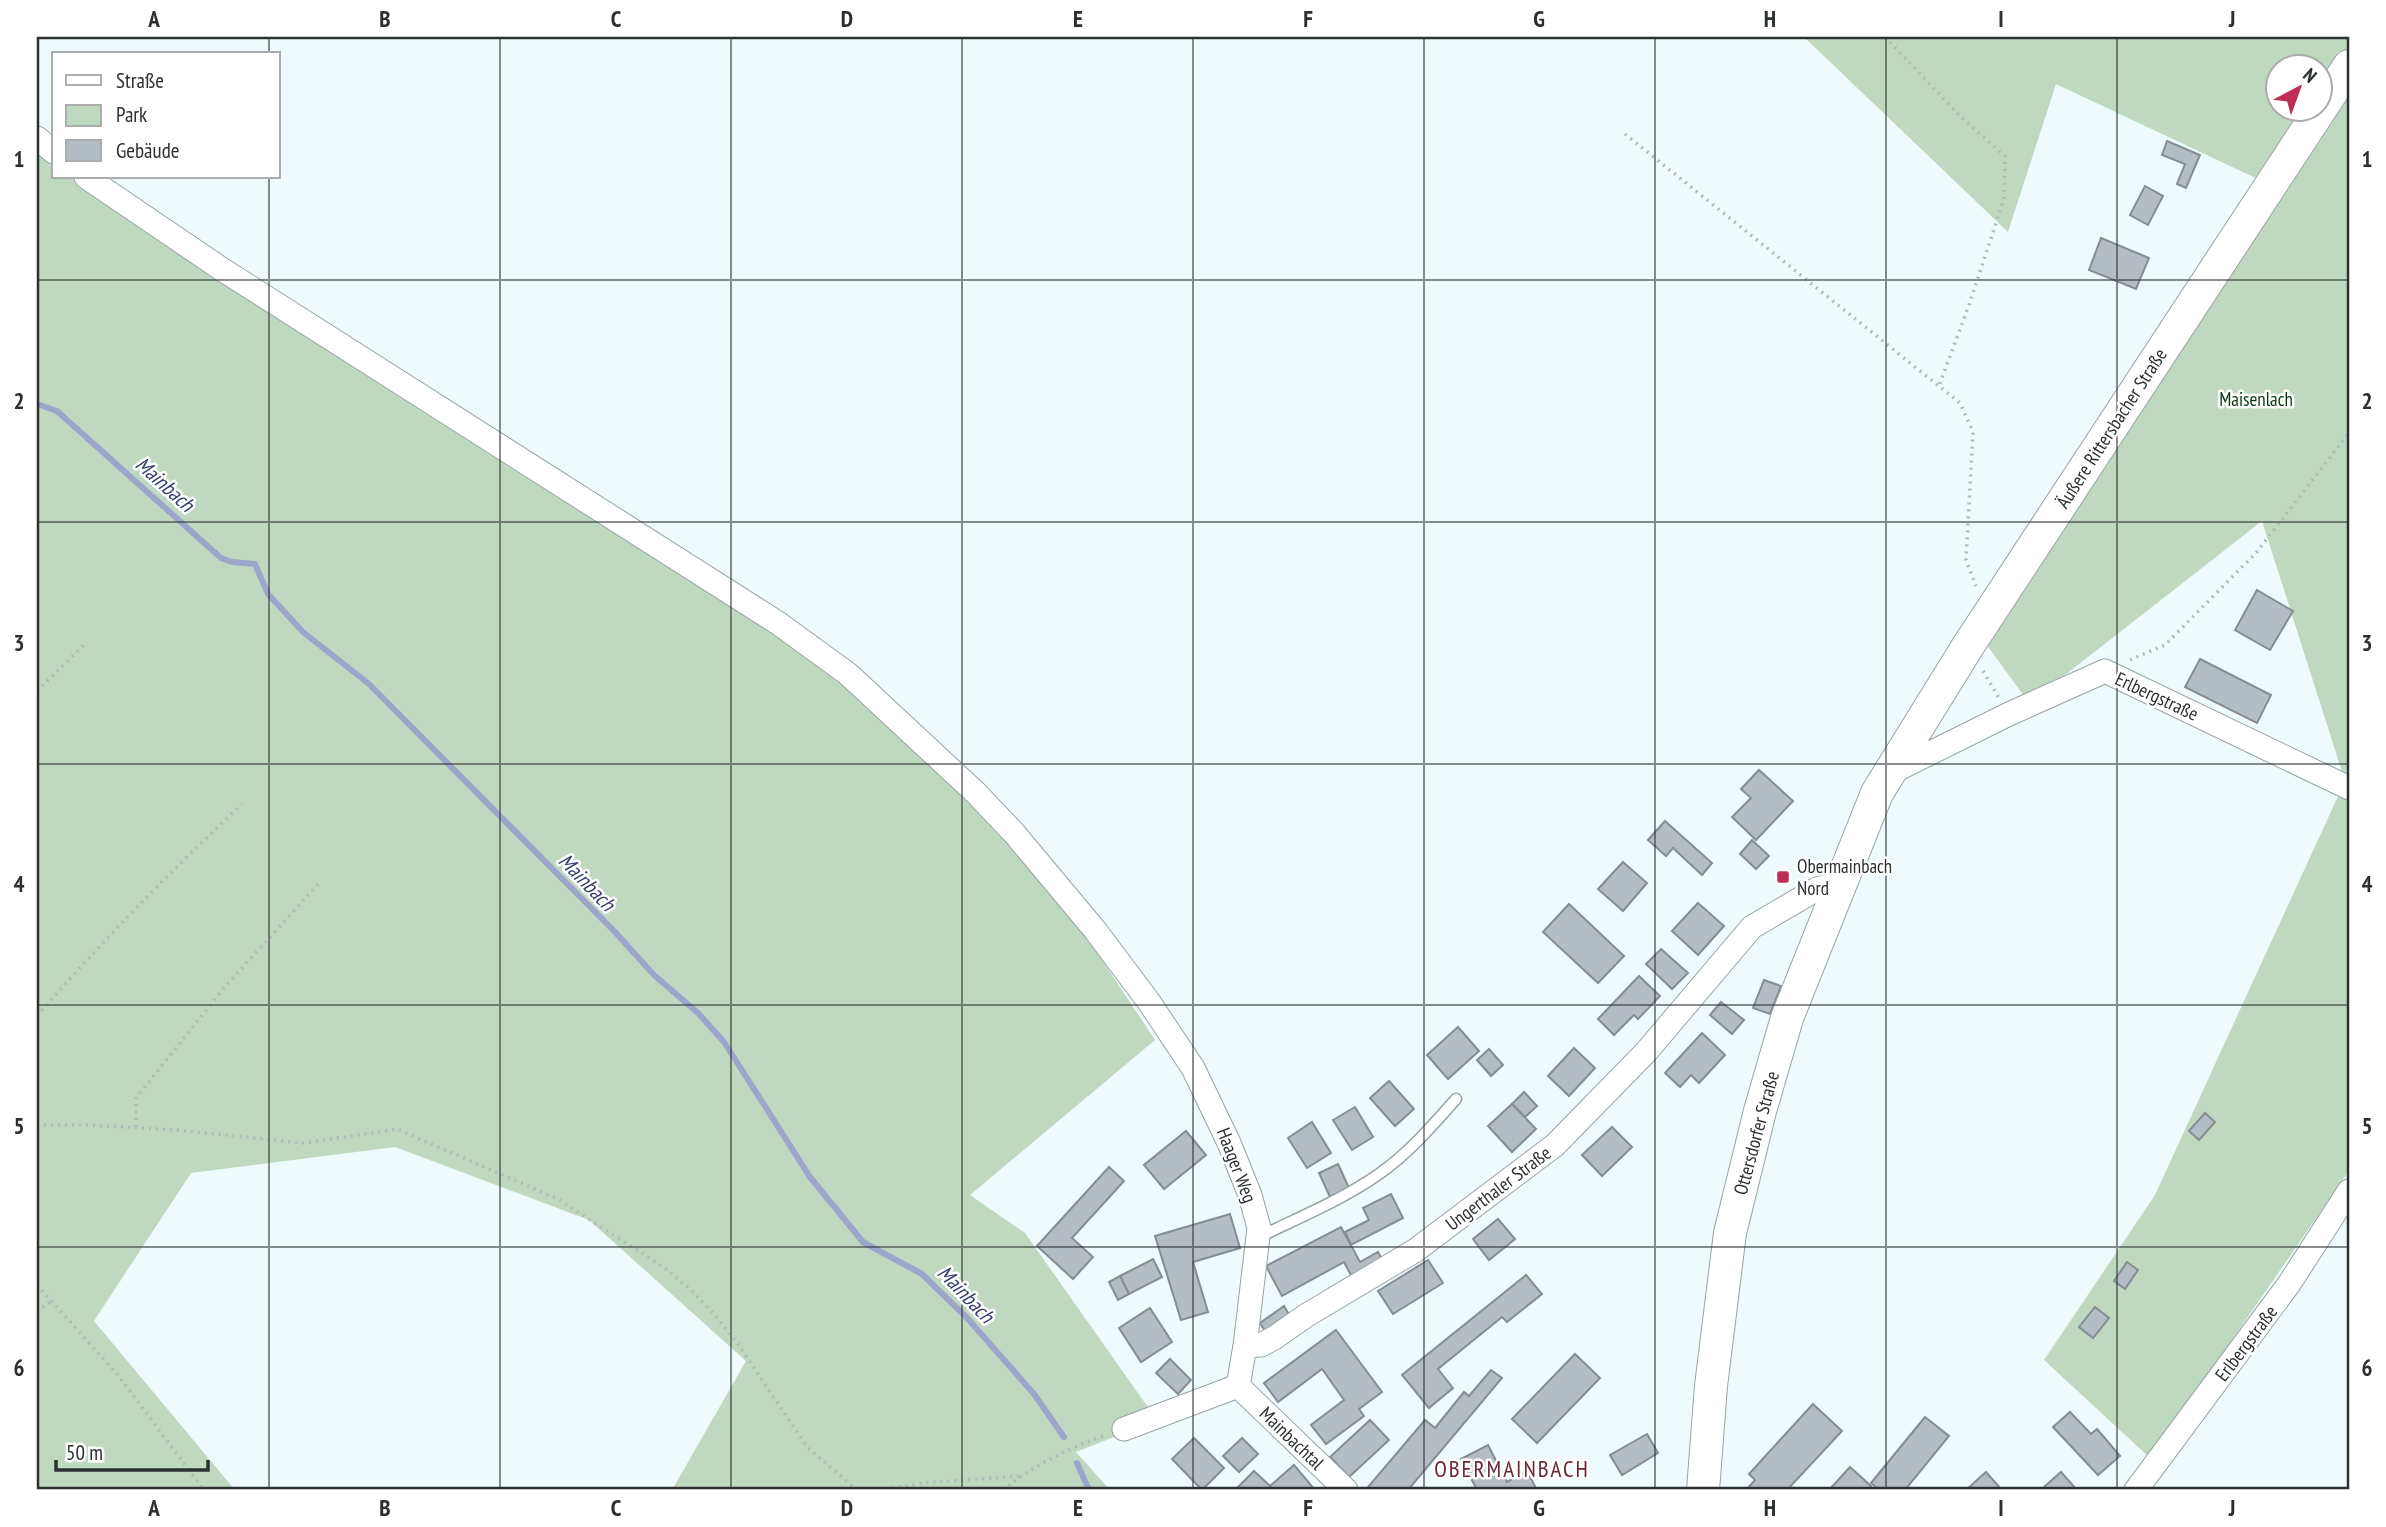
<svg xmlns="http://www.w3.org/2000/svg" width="2386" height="1527" font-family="'PT Sans Narrow',sans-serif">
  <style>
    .green { fill: #bfd9c0; fill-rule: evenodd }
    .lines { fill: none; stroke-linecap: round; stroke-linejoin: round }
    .stream { stroke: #9ca5ca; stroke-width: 6 }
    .building { fill: #b5bdc4; stroke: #858d93; stroke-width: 2 }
    .service-casing { stroke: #98a3a5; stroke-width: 13 }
    .minor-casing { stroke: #98a3a5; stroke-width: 25 }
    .secondary-casing { stroke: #98a3a5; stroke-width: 34 }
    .path { stroke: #b0babb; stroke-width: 3.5; stroke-dasharray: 2 5; stroke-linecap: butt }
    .service { stroke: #fff; stroke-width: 10 }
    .minor { stroke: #fff; stroke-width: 23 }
    .secondary { stroke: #fff; stroke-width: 32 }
    .grid { fill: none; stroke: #2c3031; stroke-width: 2; stroke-opacity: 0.55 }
    .poi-dot { fill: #bd2d56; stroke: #fff; stroke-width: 2.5 }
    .labels { text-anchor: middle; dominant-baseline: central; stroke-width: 5; stroke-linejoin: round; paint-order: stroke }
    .park-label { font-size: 19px; fill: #043810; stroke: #fff }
    .street-label { font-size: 19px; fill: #2c3031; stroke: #fff }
    .poi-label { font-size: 19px; fill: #2c3031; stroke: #fff; text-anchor: start }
    .water-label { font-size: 21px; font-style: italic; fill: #343d6e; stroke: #fff }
    .quarter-label { font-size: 23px; letter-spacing: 2px; fill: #6d2737; stroke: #fff }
    .neatline { fill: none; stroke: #2c3031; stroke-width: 2.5 }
    .grid-label { font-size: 23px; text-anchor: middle; font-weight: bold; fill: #2c3031 }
  </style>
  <rect width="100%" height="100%" fill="#eefafc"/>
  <!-- green -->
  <g class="green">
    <path d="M1804 37H2349V1171L2150 1458 2044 1360 2155 1195 2345 781 2262 521 2029 703 1984 641 2281 190 2056 84 2008 232ZM2278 66H2320V108H2278Z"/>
    <path d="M37 133 54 147V177H94L825 656 1028 848 1155 1040 970 1195 1025 1233 1157 1420 1076 1452 1110 1490H672L746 1361 589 1220 395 1147 191 1173 94 1321 235 1490H37Z"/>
  </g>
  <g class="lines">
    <!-- stream -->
    <g class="stream">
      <path d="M37 404 57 411 221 558 232 562 255 564 268 594 303 632 369 684 615 932 654 975 698 1013 724 1042 810 1177 863 1242 922 1274 968 1319 1034 1394 1064 1437"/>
      <path d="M1077 1463 1089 1490"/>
    </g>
  </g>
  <!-- building -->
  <g class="building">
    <path d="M2167 141 2200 155 2186 188 2177 184 2185 164 2162 155Z"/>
    <path d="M2145 186 2163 196 2148 225 2130 215Z"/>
    <path d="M2101 238 2149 258 2136 289 2089 270Z"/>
    <path d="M2257 590 2293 611 2270 650 2235 630Z"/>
    <path d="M2200 659 2271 695 2257 723 2185 687Z"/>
    <path d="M1759 770 1793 801 1756 840 1732 817 1751 798 1741 789Z"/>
    <path d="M1665 821 1712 863 1702 875 1673 848 1666 856 1648 840Z"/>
    <path d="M1752 840 1769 856 1756 869 1740 854Z"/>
    <path d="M1623 862 1647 883 1623 911 1598 889Z"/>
    <path d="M1698 903 1724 926 1698 955 1672 931Z"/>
    <path d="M1569 904 1624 956 1598 983 1543 932Z"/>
    <path d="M1661 949 1688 973 1672 989 1646 964Z"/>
    <path d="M1639 976 1660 996 1638 1019 1634 1015 1614 1035 1598 1019Z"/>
    <path d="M1764 980 1781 986 1770 1014 1753 1008Z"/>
    <path d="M1721 1002 1744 1020 1732 1034 1710 1015Z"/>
    <path d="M1458 1027 1479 1051 1448 1079 1427 1055Z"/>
    <path d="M1702 1033 1725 1055 1699 1083 1691 1075 1680 1087 1665 1073Z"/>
    <path d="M1574 1048 1595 1068 1569 1096 1548 1076Z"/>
    <path d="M1489 1049 1503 1065 1491 1076 1477 1060Z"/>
    <path d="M1389 1081 1414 1109 1395 1126 1370 1098Z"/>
    <path d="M1524 1092 1537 1106 1525 1117 1512 1104Z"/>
    <path d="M1512 1104 1536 1129 1512 1152 1488 1126Z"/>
    <path d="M1355 1107 1373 1137 1352 1150 1333 1120Z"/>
    <path d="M2205 1113 2215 1122 2199 1140 2189 1131Z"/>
    <path d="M1312 1122 1331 1153 1307 1168 1288 1138Z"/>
    <path d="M1612 1127 1632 1147 1602 1176 1582 1155Z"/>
    <path d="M1186 1131 1206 1155 1164 1189 1144 1165Z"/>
    <path d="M1338 1164 1349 1188 1330 1197 1319 1173Z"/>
    <path d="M1109 1167 1124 1181 1072 1238 1093 1257 1073 1279 1037 1246Z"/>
    <path d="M1391 1194 1403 1218 1351 1245 1345 1232 1369 1220 1363 1208Z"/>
    <path d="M1230 1214 1240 1248 1193 1262 1208 1312 1181 1320 1155 1236Z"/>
    <path d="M1498 1219 1515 1239 1489 1260 1473 1239Z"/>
    <path d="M1341 1227 1360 1262 1378 1252 1384 1264 1354 1281 1344 1262 1282 1296 1266 1266Z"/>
    <path d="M1153 1259 1162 1277 1129 1294 1120 1276Z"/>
    <path d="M1428 1260 1443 1283 1393 1314 1378 1291Z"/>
    <path d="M2127 1262 2138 1270 2125 1289 2114 1281Z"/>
    <path d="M1526 1275 1542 1294 1507 1322 1502 1317 1438 1369 1453 1388 1429 1408 1402 1375Z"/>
    <path d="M1120 1276 1129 1294 1118 1300 1109 1282Z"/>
    <path d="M1284 1306 1291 1318 1267 1334 1260 1323Z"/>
    <path d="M2095 1307 2109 1318 2093 1338 2079 1327Z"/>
    <path d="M1150 1308 1172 1342 1141 1362 1119 1328Z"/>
    <path d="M1336 1330 1382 1392 1359 1409 1364 1416 1326 1444 1311 1425 1344 1400 1322 1369 1278 1402 1264 1383Z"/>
    <path d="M1575 1354 1600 1378 1537 1443 1512 1419Z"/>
    <path d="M1170 1359 1191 1380 1178 1394 1156 1373Z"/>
    <path d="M1491 1370 1502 1378 1408 1490H1372L1368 1487 1425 1420 1435 1428 1464 1392 1469 1396Z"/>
    <path d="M1813 1404 1842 1431 1787 1490H1746L1755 1480 1749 1474Z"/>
    <path d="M2070 1412 2091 1434 2097 1429 2120 1456 2098 1475 2053 1427Z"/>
    <path d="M1925 1417 1949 1436 1905 1490H1879L1871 1483Z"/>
    <path d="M1370 1420 1389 1440 1349 1477 1330 1457Z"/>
    <path d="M1647 1434 1658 1453 1622 1475 1610 1455Z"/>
    <path d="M1194 1438 1224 1468 1202 1490 1172 1459Z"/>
    <path d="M1242 1438 1258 1454 1239 1472 1223 1456Z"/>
    <path d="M1488 1445 1507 1482 1527 1471 1537 1490H1477L1461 1459Z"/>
    <path d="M1294 1465 1315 1490H1273L1270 1486Z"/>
    <path d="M1850 1467 1871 1486 1867 1490H1829Z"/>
    <path d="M1254 1471 1270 1486 1273 1490H1235Z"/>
    <path d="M1986 1472 2002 1490H1966Z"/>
    <path d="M2061 1472 2077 1490H2047L2044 1487Z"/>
  </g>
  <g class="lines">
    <!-- service casing -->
    <g class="service-casing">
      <path id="service" d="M1259 1237C1300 1217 1342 1200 1379 1174 1408 1154 1433 1125 1456 1099"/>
    </g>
    <!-- minor casing -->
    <g class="minor-casing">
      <g id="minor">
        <path d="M37 138 54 152"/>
        <path d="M86 177 223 270 778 623 848 674 976 793 1014 833 1095 930 1149 1002 1193 1068 1229 1143 1250 1195 1259 1228 1245 1346"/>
        <path d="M1888 774 2009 714 2105 671 2349 788"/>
        <path d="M1238 1386 1346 1490"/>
        <path d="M1124 1429 1238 1386 1245 1346 1261 1345 1274 1338 1307 1315 1416 1250 1555 1145 1646 1052 1752 927 1817 889 1840 883"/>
        <path d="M2136 1490 2289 1284 2349 1191"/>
      </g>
    </g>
    <!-- secondary casing -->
    <g class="secondary-casing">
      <path id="secondary" d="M1703 1490 1711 1386 1730 1233 1760 1111 1787 1018 1877 793 1968 646 2349 66"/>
    </g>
    <!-- path -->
    <g class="path">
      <path d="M1885 37 1960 116 2005 156 2004 199 1969 305 1939 386"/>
      <path d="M1625 134 1960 403 1973 432 1966 560 1976 586"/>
      <path d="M2130 660 2165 645 2256 553 2349 433"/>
      <path d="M1983 671 1999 698"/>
      <path d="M37 691 87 642"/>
      <path d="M37 1016C102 941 170 872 242 804"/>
      <path d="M37 1125H88L176 1130 304 1143 397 1129 558 1199 665 1268 693 1292 714 1314 738 1344 807 1447 857 1490"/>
      <path d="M136 1127V1098L224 988 320 882"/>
      <path d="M37 1285 117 1374 204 1490"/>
      <path d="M37 1312 51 1301"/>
      <path d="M878 1490 922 1483 1020 1476"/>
      <path d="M1003 1490C1033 1465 1069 1448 1106 1435"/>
    </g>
    <!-- service -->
    <use href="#service" class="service"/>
    <!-- minor -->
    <use href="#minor" class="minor"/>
    <!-- secondary -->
    <use href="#secondary" class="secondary"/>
  </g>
  <!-- grid -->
  <path class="grid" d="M269 37V54M500 37V1490M731 37V1490M962 37V1490M1193 37V1490M1424 37V1490M1655 37V1490M1886 37V1490M2117 37V1490M269 177V1490M37 280H2349M37 522H2349M37 764H2349M37 1005H2349M37 1247H2349"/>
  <!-- markers -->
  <rect class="poi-dot" x="1776" y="870" width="14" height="14" rx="3.5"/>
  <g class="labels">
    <!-- park labels -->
    <g class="park-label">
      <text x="2256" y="399">Maisenlach</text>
    </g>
    <!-- street labels -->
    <g class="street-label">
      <text transform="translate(2111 428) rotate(-57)">Äußere Rittersbacher Straße</text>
      <text transform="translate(2157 696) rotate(25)">Erlbergstraße</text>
      <text transform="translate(1756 1133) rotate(-75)">Ottersdorfer Straße</text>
      <text transform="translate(1237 1165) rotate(69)">Haager Weg</text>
      <text transform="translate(1498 1188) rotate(-37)">Ungerthaler Straße</text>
      <text transform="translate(2246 1343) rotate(-53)">Erlbergstraße</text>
      <text transform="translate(1292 1438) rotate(44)">Mainbachtal</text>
    </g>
    <!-- poi labels -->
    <g class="poi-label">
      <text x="1797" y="866">Obermainbach<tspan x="1797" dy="22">Nord</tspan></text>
    </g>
    <!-- water labels -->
    <g class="water-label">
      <text transform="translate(165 484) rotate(42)">Mainbach</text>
      <text transform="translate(587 882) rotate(46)">Mainbach</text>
      <text transform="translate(966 1294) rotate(46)">Mainbach</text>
    </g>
    <!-- quarter labels -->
    <g class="quarter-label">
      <text x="1512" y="1468">OBERMAINBACH</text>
    </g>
  </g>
  <!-- border -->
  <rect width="2386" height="1527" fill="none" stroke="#ffffff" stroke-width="77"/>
  <!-- legend -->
  <rect x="52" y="52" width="228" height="126" fill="#ffffff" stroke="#abacad" stroke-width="2"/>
  <rect x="66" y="75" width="35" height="10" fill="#ffffff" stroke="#abacad" stroke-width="2"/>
  <text x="116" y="88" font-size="21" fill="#2c3031">Straße</text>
  <rect x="66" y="105" width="35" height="21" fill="#bfd9c0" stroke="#abacad" stroke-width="2"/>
  <text x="116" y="122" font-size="21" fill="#2c3031">Park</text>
  <rect x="66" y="140" width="35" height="21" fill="#b5bdc4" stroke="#abacad" stroke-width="2"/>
  <text x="116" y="158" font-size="21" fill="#2c3031">Gebäude</text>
  <!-- north arrow -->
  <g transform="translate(2299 88) rotate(41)"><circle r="33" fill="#ffffff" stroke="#abacad" stroke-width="2"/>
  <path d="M0-5L12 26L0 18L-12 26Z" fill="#bd2d56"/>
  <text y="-10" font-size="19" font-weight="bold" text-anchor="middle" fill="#2c3031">N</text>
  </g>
  <!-- scale -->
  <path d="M56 1460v10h152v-10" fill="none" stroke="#2c3031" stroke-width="3.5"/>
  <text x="66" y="1460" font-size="21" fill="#2c3031" stroke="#ffffff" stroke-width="5" paint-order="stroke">50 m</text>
  <rect x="38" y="38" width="2310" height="1450" class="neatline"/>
  <g class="grid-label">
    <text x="154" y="27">A</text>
    <text x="385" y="27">B</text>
    <text x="616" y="27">C</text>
    <text x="847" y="27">D</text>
    <text x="1078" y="27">E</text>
    <text x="1308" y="27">F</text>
    <text x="1539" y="27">G</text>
    <text x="1770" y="27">H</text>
    <text x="2001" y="27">I</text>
    <text x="2232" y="27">J</text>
    <text x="19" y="167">1</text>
    <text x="2367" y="167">1</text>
    <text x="19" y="409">2</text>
    <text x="2367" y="409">2</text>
    <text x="19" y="651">3</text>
    <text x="2367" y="651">3</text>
    <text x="19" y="892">4</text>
    <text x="2367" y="892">4</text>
    <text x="19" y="1134">5</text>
    <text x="2367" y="1134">5</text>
    <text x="19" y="1376">6</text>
    <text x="2367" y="1376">6</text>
    <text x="154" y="1516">A</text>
    <text x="385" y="1516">B</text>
    <text x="616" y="1516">C</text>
    <text x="847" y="1516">D</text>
    <text x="1078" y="1516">E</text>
    <text x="1308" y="1516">F</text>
    <text x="1539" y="1516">G</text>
    <text x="1770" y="1516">H</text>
    <text x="2001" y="1516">I</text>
    <text x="2232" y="1516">J</text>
  </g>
</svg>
